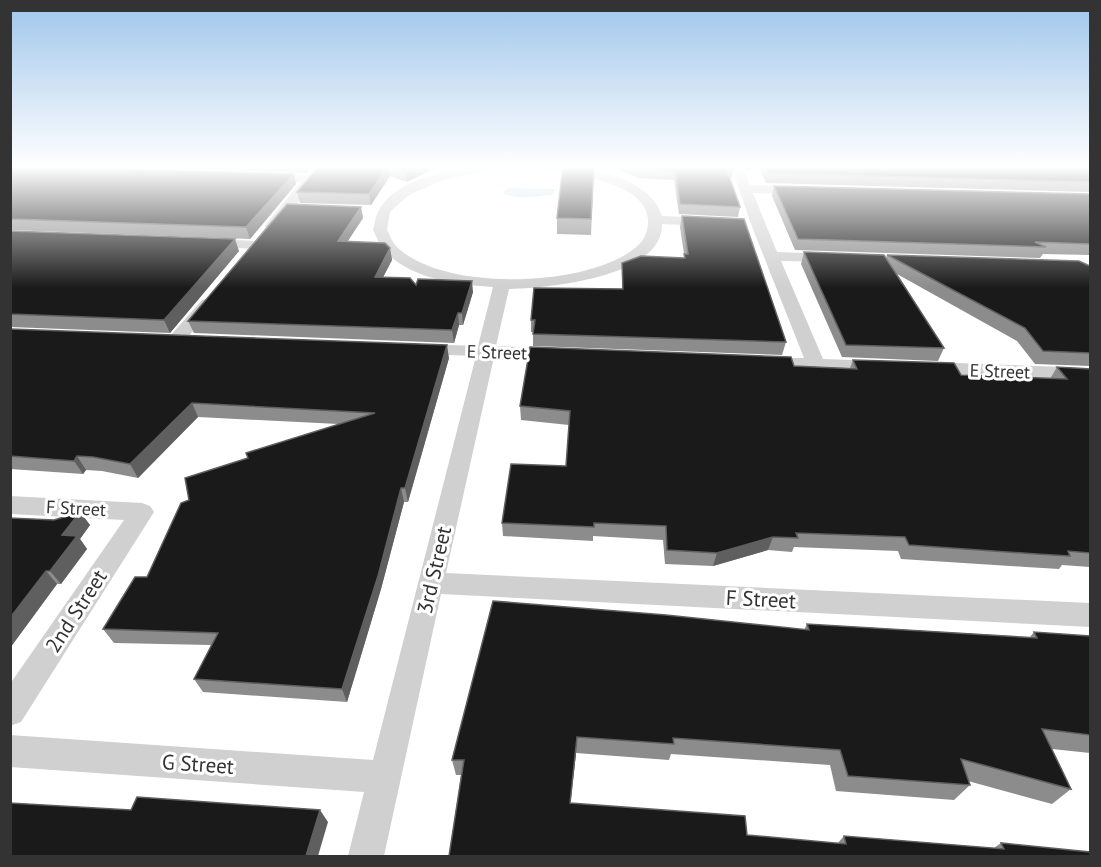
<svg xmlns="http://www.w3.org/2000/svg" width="1101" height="867" font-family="'PT Sans',sans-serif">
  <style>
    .water { fill: #cfe2ee }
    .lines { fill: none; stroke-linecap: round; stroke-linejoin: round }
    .service { fill: #d0d0d0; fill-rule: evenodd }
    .wall { fill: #8c8c8c }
    .shaded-wall { fill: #5f5f5f }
    .building { fill: #1a1a1a; stroke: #5f5f5f; stroke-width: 1.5 }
    .labels { text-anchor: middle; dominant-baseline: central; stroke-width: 6; stroke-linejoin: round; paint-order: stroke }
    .street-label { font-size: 18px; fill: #333; stroke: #fff }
    .near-street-label { font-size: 21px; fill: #333; stroke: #fff }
  </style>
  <rect width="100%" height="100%" fill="#fff"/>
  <!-- water -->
  <path class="water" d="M512 188 553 189H556L552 195C534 196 519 201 503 193L506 189Z"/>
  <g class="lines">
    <!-- service -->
    <g class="service">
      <path d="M314 166H327L277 229H267L265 226 267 223 301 182H267L261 178 263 175H307Z"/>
      <path d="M468 166H504L440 181 409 195 390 212 387 230C390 235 392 242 396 246 442 292 581 287 631 251 643 243 648 234 648 221 649 183 572 173 545 170L539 166C577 166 648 172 662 216L710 218 717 222 710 226 662 224C663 278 546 288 509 289L496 346 556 349 562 350 565 354 562 358 556 359 494 357 446 573 1090 603V627L441 594 384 856H348L364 792 10 767V735L373 760 476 356 420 354 414 353 411 349 414 345 420 344 478 346 493 287C459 285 409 279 384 250 379 245 377 237 373 230 375 224 375 217 378 212 393 181 439 173 468 166Z"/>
      <path d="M731 166H743L750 185 806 187 808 190 806 193 802 194 753 193 777 252 832 254 839 258 832 262 781 261 823 359 880 361 887 363 889 367 887 371 880 373 757 366 755 362 757 358H804L751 224Z"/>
      <path d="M209 239 256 241 263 245 256 249 204 246 202 243Z"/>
      <path d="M208 298 216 303 214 306 182 344H170L167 340 170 336 202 300Z"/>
      <path d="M929 362 1090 368V380L922 372 920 368 922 364Z"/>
      <path d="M10 496 142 503 150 506 154 512 21 722 10 726V684L124 520 10 514Z"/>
    </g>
  </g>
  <!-- wall -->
  <g class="wall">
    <path d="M10 166 294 174 296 184 250 239 10 230Z"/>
    <path d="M100 166H312L306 173Z"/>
    <path d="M319 166H438L407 182 390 176 371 205 300 203 297 192Z"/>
    <path d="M594 166 591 235 557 234V218Z"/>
    <path d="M610 166H734L732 177 730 178 740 207 738 217 679 214 674 180 638 178Z"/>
    <path d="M745 166H1090V192L766 183 759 167 747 171Z"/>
    <path d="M774 186 1090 194V255L1043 254 1040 258 795 250 772 196Z"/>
    <path d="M361 207 363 218 347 242 390 248 392 260 383 277 416 285 473 292 463 325H459L454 343 194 333 188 321Z"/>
    <path d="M682 216 786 342 782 355 533 346V332H531V320L622 289V263L684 258V254L680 227Z"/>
    <path d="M10 231 239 251 170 333 10 327Z"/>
    <path d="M804 252 886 258 887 255 1090 266V366L1035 364 1017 341 897 274 944 348 938 361 842 357 801 264Z"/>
    <path d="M10 329 449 358 408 502H404L381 589 347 702 203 692 194 679 211 645 114 643 103 629 147 577 189 500 248 458 338 424 198 417 138 478 102 471 86 470 83 474 10 469Z"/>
    <path d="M853 360 961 375 1050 379 1057 367 1090 369V567L1062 565 1059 569 1026 567 901 559 898 551 794 547 792 552 768 550 713 566 665 564 663 540 593 536V541L503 536 502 523 566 466 569 425 521 420 520 406 794 366 850 368Z"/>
    <path d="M80 512 90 525 80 539 87 549 61 584H57L10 648 54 520Z"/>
    <path d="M807 624 1030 637 1034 632 1090 636V753L1052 749 1071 789 1052 804 968 781 970 785 954 800 836 791 830 765 671 754 669 760 576 753 570 803 747 835 837 844 844 836 994 848 1001 843 1090 852 449 856 461 775H456L452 760 804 630Z"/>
  </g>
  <!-- shaded-wall -->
  <g class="shaded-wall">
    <path d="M304 166H312L306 173Z"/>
    <path d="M388 166 390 176 371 205 369 194Z"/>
    <path d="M415 166H438L407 182 405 171Z"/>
    <path d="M748 166H759L747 171Z"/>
    <path d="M734 167 732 177 726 180 727 170Z"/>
    <path d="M294 174 296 184 250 239 246 227Z"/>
    <path d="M361 207 363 218 340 253 338 241Z"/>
    <path d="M235 239 239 251 170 333 164 320Z"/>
    <path d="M390 248 392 260 377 289 375 277Z"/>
    <path d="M472 281 473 292 463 325 462 313Z"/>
    <path d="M458 313 459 325 454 343 452 330Z"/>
    <path d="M447 345 449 358 408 502 405 488Z"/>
    <path d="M192 403 198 417 138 478 130 464Z"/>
    <path d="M77 456 86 470 83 474 74 461Z"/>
    <path d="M401 488 404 502 381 589 347 702 342 689Z"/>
    <path d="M80 512 90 525 80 539 87 549 61 584 50 571 62 535Z"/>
    <path d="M773 537 768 550 713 566 717 553Z"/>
    <path d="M46 571 57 584 10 648V618Z"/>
    <path d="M577 737 576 753 569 817 570 803Z"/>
    <path d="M320 810 328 822 318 856H306Z"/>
  </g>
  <!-- building -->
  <g class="building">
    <path d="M10 166H28L294 174 246 227 10 219Z"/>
    <path d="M319 166H388L369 194 297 192Z"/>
    <path d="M391 166H415L405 171Z"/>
    <path d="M563 166H594L591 219 557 218Z"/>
    <path d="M635 166H734V167L727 170 740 207 680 204 675 171 639 168Z"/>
    <path d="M765 166H1090V182L768 173Z"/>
    <path d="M774 186 1090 194V244L1035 242 1046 247 798 239Z"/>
    <path d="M287 204 361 207 338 241 385 243 390 248 375 277 410 278 416 285 418 279 472 281 462 313H458L452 330 188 321Z"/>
    <path d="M682 216 744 219 786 342 533 334 535 320H531L534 288 623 289 622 263 641 256 685 258 684 254H688Z"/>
    <path d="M10 231 235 239 164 320 10 314Z"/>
    <path d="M804 252 884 255 944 348 846 345Z"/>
    <path d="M887 255 1079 261 1090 266V353L1043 351 1025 328Z"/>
    <path d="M10 329 447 345 405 488H401L378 576 342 689 194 679 218 633 103 629 135 577H147L181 503 189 500 185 478 248 458 246 453 375 413 192 403 130 464 93 457 77 456 74 461 10 456Z"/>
    <path d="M530 347 791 357 794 366 857 369 853 360 954 363 961 375 1067 379 1057 367 1090 369V553L1068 551 1070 556 1037 554 909 545 905 537 796 533 798 538 773 537 717 553 667 550 666 526 594 523V527L502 523 511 464 566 466 570 411 520 406Z"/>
    <path d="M80 512 62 535 77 536 50 571H46L10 618V518L54 520Z"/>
    <path d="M493 601 666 615 809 630 807 624 1037 638 1034 632 1090 636V735L1042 729 1071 789 961 759 970 785 848 776 840 750 673 738 674 744 577 737 570 803 745 816 747 835 846 844 844 836 1004 849 1001 843 1090 852V856H449L464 760H452Z"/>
    <path d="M137 797 320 810 306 856H10V803L131 810Z"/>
  </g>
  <!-- sky -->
  <linearGradient id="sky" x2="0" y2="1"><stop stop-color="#9ec6ea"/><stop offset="0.58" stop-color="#fff"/><stop offset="1" stop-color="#fff" stop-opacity="0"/></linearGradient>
  <rect width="1101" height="288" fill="url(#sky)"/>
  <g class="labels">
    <!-- street labels -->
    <g class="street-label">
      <text transform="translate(497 352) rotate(2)">E Street</text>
      <text transform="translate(1000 371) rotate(2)">E Street</text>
      <text transform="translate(76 508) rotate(3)">F Street</text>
    </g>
    <!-- near-street labels -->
    <g class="near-street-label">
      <text transform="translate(434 570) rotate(-77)">3rd Street</text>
      <text transform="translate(761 599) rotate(3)">F Street</text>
      <text transform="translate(76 611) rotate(-57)">2nd Street</text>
      <text transform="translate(198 764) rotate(4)">G Street</text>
    </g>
  </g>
  <!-- border -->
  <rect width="1101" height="867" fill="none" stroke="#333333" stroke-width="24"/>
</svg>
